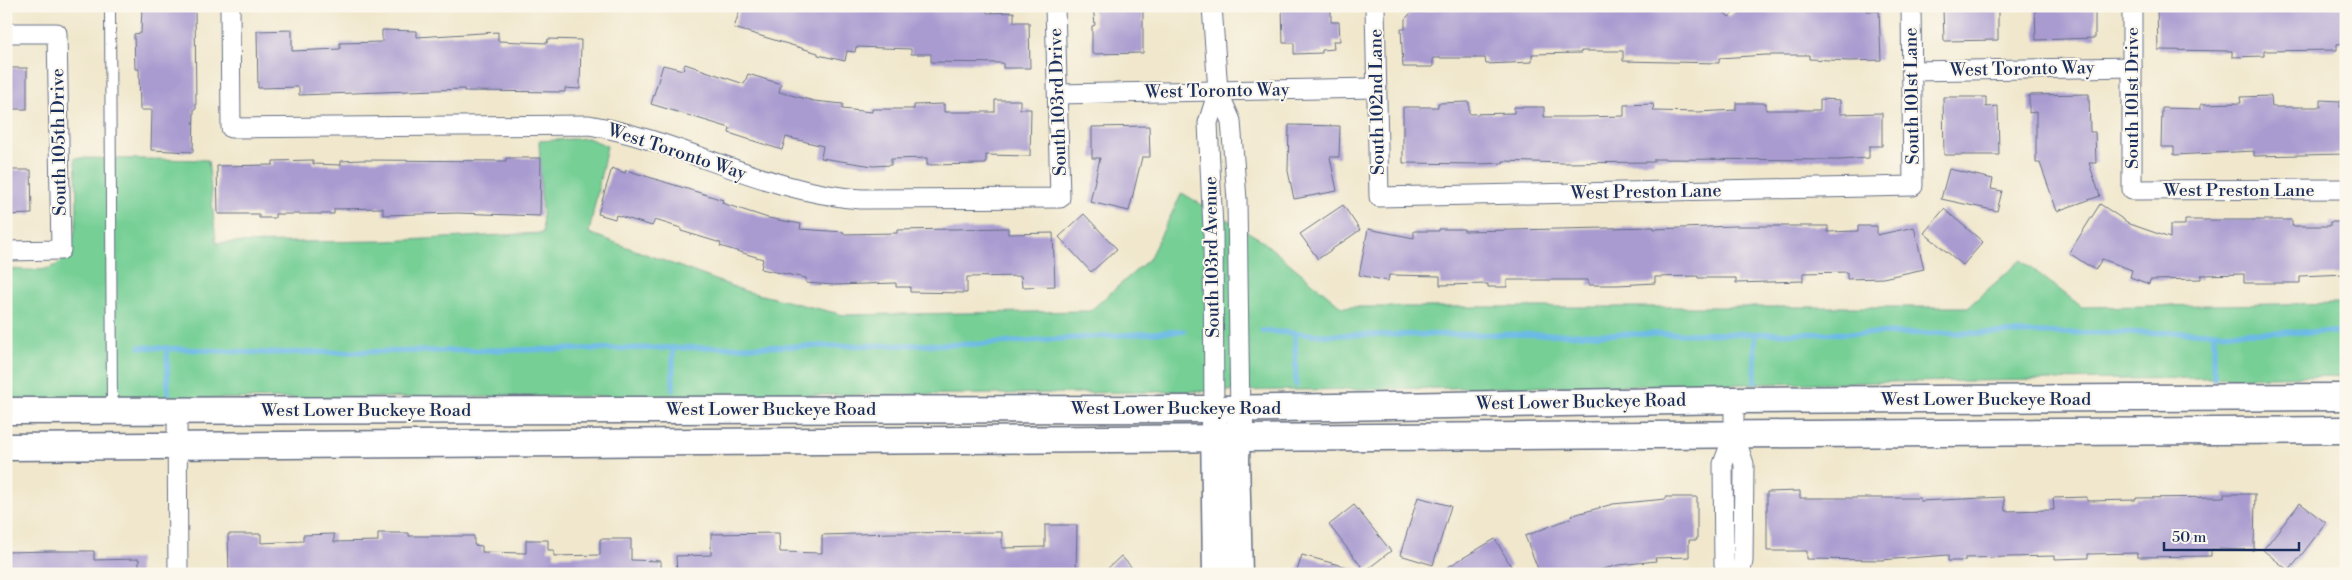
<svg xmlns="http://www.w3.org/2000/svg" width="2352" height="580" font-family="'Libre Bodoni',serif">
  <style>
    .green { fill: #76cf95; stroke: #487f7a }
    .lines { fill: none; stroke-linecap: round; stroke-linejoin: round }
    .stream { stroke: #6cbae6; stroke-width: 5.5 }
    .building { fill: #a99bd0 }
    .lane-casing { stroke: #666f84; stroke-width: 12 }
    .street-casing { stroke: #666f84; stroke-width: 21 }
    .secondary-casing { stroke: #666f84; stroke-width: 29 }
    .lane { stroke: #fff; stroke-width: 10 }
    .street { stroke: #fff; stroke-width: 19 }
    .secondary { stroke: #fff; stroke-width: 26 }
    .labels { text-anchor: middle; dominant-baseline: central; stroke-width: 4; stroke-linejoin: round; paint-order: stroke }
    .street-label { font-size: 18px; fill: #1b2f5e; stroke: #fbf7ec }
  </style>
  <rect width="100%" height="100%" fill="#fbf7ec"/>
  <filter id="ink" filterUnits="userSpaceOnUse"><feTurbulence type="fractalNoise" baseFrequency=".02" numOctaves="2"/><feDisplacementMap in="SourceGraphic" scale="10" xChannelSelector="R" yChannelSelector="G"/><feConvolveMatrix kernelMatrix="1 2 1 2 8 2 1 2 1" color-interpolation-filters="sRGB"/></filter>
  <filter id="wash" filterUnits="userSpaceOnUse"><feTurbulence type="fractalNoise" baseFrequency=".0096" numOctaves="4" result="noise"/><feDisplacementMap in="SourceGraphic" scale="20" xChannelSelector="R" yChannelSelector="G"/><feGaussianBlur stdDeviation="1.12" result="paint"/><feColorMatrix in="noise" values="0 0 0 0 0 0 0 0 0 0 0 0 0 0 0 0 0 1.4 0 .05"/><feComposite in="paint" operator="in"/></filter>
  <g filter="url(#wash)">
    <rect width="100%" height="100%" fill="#f0e7cc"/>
    <!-- green -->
    <path class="green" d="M588 138 607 146 589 233 745 291 844 315 1090 311 1149 259 1182 193 1260 239 1342 307H1968L2021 260 2082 307 2346 303V376L998 394 6 400V269C19 269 37 272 49 268 86 258 76 187 75 158L208 160 216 243 387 241 543 233 539 141Z"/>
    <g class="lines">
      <!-- stream -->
      <g class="stream">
        <path d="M1262 331 1322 335 2346 332"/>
        <path d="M2214 332V379"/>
        <path d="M1295 333 1296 385"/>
        <path d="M140 347 265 353 982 344 1184 331"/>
        <path d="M167 348 168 394"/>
        <path d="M1755 381V334"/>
        <path d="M673 390V348"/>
      </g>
    </g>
    <g id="blocks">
      <!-- building -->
      <g class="building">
        <path d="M142 6H195L196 109H194L193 152 151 150 152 110H140L139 69H135L134 34 141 33Z"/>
        <path d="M741 6H858L936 10 987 9V13L1014 12V22H1029L1030 68H1003V63L931 62V54H911V49L856 47 855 52 847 51 845 61 818 55V53L734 28Z"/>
        <path d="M1093 6H1143V53L1092 54V26L1095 25Z"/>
        <path d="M1282 6H1331V22H1339L1340 41H1333L1334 49 1322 50V53L1294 54V43H1283Z"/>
        <path d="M1511 6H1717L1729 17 1741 6H1867V11H1879L1881 60 1850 61 1809 59V55H1766L1719 58V63L1623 61V51H1581V53L1532 54V62L1486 64 1485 58H1433V67H1403L1401 29H1405V19L1413 11 1437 10V8H1468V10L1511 9Z"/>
        <path d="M2157 6H2346V43L2337 44V50L2264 51V56L2232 57V51L2158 50Z"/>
        <path d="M2095 7V38L2036 40 2035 8Z"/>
        <path d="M1998 8V40L1944 41 1943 9Z"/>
        <path d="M292 30V51L340 49V43L382 42V30L417 31V37L498 32V41L547 43 548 39 581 40 580 89 565 88V92L464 91V89L299 95V87L258 88 257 31Z"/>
        <path d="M685 64 744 84 748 74 781 84 779 92 814 101 843 104 842 109 872 112V109H914V105L944 104V112H995V100H1020V109H1031L1030 156 986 155V164L927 165V158L891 159V165L873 166 821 158 823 146 786 137 782 150 729 133 730 128 651 104 663 65 683 70Z"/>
        <rect x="6" y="68" width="21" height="41"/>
        <path d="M2089 94 2090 132H2095L2096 163H2089L2100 196 2057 211 2040 163H2036V112L2029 113V95Z"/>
        <path d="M2271 96 2272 107H2321V100L2340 101V107H2346V154L2254 156V151L2174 155V147H2161L2162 108 2201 109V104L2241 103 2240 97Z"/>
        <path d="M1943 97H1986V107L1998 106 1999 155H1944Z"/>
        <path d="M1820 99 1840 100V114L1882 113V146H1869V158L1840 160 1654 159V162L1563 163 1503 161V163L1477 164 1403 163V107H1438V103L1469 102V114L1514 113V107H1544V117H1581L1624 116V105L1653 104 1654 111 1698 112 1736 110V103H1766V110H1820Z"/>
        <path d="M1289 125 1340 126 1339 157H1330L1337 191 1294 199 1288 171Z"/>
        <path d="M1149 126 1150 157H1142L1129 211 1090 202 1100 158H1092V127Z"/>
        <path d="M506 158H541L540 216 458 213 383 215V208L334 209V214H275V218H259V214H218L217 166 273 165V161L313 160V164L341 165V161L362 160 506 161Z"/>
        <path d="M612 168 625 173 626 170 723 200 722 203 768 218 801 224 800 229 844 232 843 234 897 233V230L1008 228V234L1053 233 1055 286 1022 287 1021 276 967 277V293L910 292V287H896V283L834 285 806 283V278L761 269 763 259 720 246 721 243 681 231V228L655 220 652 226 616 215 615 219 598 214Z"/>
        <path d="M1949 169 1993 179 1991 189 2002 191 1997 211 1941 199Z"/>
        <path d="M6 170H31L32 214 6 215Z"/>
        <path d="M2100 204 2130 224 2170 238V225H2185V220H2292V226H2330V222H2346V274L2300 276V283H2244V274L2201 275V279L2150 280 2149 284 2130 277 2132 270 2102 259 2095 270 2069 253Z"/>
        <path d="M1343 205 1360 230 1318 259 1300 234Z"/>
        <path d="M1944 209 1983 242 1963 265 1924 233Z"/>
        <path d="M1084 214 1117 249 1091 272 1059 237Z"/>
        <path d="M1735 226H1828V232L1858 231V226H1877V235L1914 227 1924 269 1883 278 1847 279V272L1803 273V281L1736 283V278H1698V276L1655 277V283L1618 285H1588V280H1507V287H1488V284L1440 285V276L1389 275 1388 281 1359 275 1368 229 1414 238V231H1439V229H1464V231L1654 227V229Z"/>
        <path d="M1800 491V498H1920V501L2004 497 2005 511 2054 510 2053 498 2087 497V501L2136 500V498L2224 497V494H2255L2254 550 2211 549V556L2137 557V553L2088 554V558L2054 559V556L1965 558V561H1948V555L1881 560 1807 559V551H1767V492Z"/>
        <path d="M1418 497 1451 506 1433 565 1400 555Z"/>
        <path d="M1666 497H1697V540H1689V557L1655 558 1656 561 1619 565 1585 574H1540L1525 536 1571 518 1570 516 1613 504 1666 499Z"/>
        <path d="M2300 503 2326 523 2289 571 2263 550Z"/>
        <path d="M1354 505 1391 551 1365 571 1329 525Z"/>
        <path d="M1045 525H1077L1076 574H677L676 556 711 555V534L779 533 780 552 822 553V535L891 533 1002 532V548L1045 547Z"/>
        <path d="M378 533H409V536H474V545L482 546V552L526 553V540H548V550H554V556L600 555V539H631V560L661 561V574H229L228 534H261V543L303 541V535L334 534V542L378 541Z"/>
        <path d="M1495 539 1511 566 1498 574H1436Z"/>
        <path d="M52 551H94V560L139 559V574H6V552Z"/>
        <path d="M1302 555 1354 569V574H1296Z"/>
        <path d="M1121 556 1138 574H1102Z"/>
      </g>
    </g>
  </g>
  <g filter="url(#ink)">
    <use href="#blocks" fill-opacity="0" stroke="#666f84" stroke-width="1"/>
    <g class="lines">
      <!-- lane casing -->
      <g class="lane-casing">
        <path id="lane" d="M110 6 112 409"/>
      </g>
      <!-- street casing -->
      <g class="street-casing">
        <g id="street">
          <path d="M230 6 231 128 589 125C683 141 763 192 861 199L1060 198 1055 6"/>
          <path d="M1212 6 1218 91 1231 121 1237 200 1240 419"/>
          <path d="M1375 6 1379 197 1913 186 1911 6"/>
          <path d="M2132 6V190L2346 189"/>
          <path d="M6 33H57L61 250 6 251"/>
          <path d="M1912 71 2132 67"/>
          <path d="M1058 94 1376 88"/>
          <path d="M1734 400V434L1744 464 1743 561 1740 574"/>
          <path d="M177 411 178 574"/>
          <path d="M1214 421 1213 229 1208 123 1218 91"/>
          <path d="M1728 574 1724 564 1723 464 1734 434"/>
        </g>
      </g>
      <!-- secondary casing -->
      <g class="secondary-casing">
        <g id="secondary">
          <path d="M6 411 1214 409 1734 400 2346 397"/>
          <path d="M1214 424 1216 574"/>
          <path d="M6 447 2346 430"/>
          <path d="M1239 574 1236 459 1237 438 1240 423"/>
        </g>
      </g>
      <!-- lane -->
      <use href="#lane" class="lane"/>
      <!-- street -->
      <use href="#street" class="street"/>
      <!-- secondary -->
      <use href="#secondary" class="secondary"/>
    </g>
  </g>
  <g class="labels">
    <!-- street labels -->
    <g class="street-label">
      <text transform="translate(2022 69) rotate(-1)">West Toronto Way</text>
      <text transform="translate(1217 91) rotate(-1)">West Toronto Way</text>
      <text transform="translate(1912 96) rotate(-91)">South 101st Lane</text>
      <text transform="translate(2132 98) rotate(-90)">South 101st Drive</text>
      <text transform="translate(1058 102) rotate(-92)">South 103rd Drive</text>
      <text transform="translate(1377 102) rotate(-91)">South 102nd Lane</text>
      <text transform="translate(59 142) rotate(-91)">South 105th Drive</text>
      <text transform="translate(677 152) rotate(18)">West Toronto Way</text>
      <text x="2239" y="190">West Preston Lane</text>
      <text transform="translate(1646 192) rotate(-1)">West Preston Lane</text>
      <text transform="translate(1212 257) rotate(-91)">South 103rd Avenue</text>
      <text x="1986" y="399">West Lower Buckeye Road</text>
      <text transform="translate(1581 402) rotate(-1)">West Lower Buckeye Road</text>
      <text x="1176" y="408">West Lower Buckeye Road</text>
      <text x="771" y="409">West Lower Buckeye Road</text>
      <text x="366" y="410">West Lower Buckeye Road</text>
    </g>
  </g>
  <!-- margin -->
  <rect width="2352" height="580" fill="none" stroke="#fbf7ec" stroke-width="25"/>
  <!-- scale -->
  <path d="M2164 542v8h135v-8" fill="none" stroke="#1b2f5e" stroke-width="2.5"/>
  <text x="2172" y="542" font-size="15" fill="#1b2f5e" stroke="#fbf7ec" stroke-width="4" paint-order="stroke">50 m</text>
</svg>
